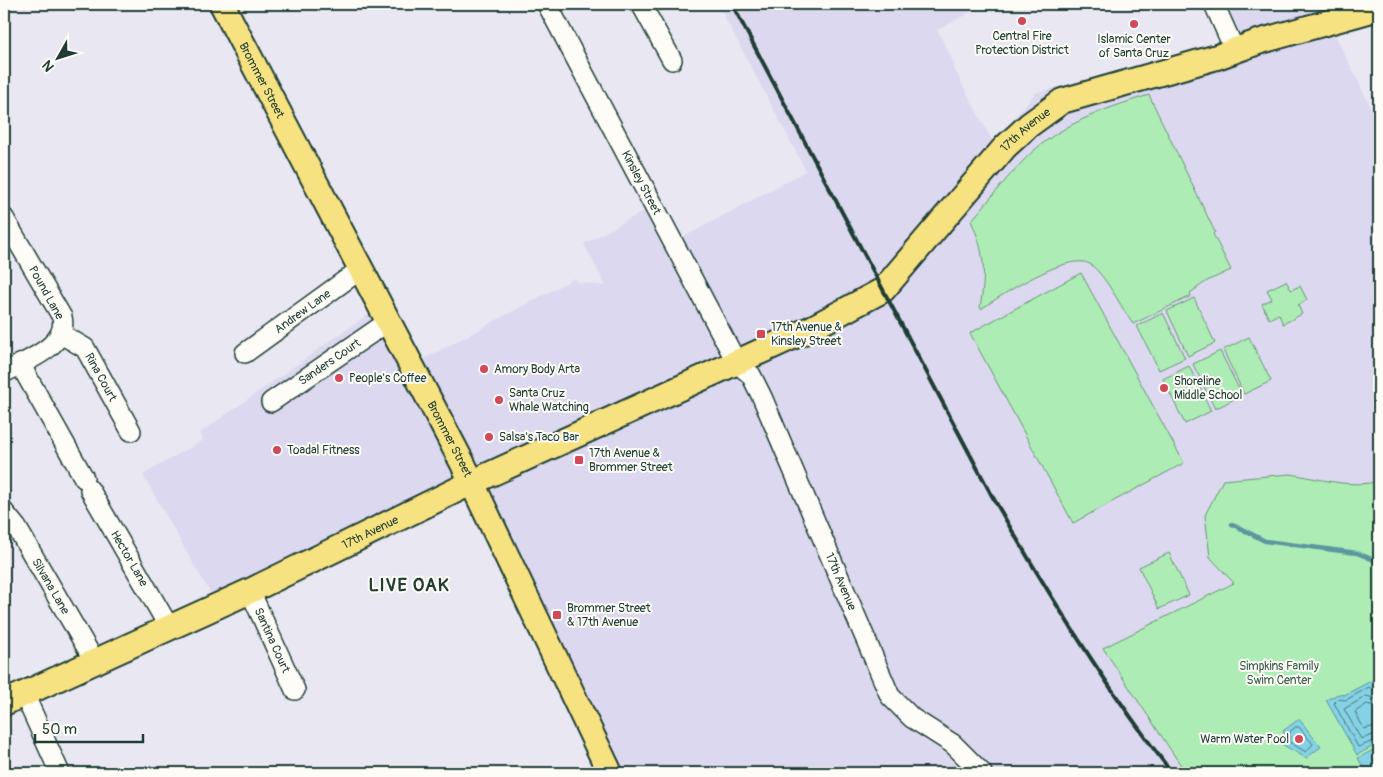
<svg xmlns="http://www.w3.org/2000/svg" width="1383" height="777" font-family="Pangolin,sans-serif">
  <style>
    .built { fill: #dbd8ef }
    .green { fill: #adedb5; stroke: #669574 }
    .water { fill: #85d1e5; stroke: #5c969e }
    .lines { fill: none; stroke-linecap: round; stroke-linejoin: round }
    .shore { stroke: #48787b; stroke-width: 1 }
    .stream { stroke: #5c969e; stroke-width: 4.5 }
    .minor-casing { stroke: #1f3d34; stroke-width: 22 }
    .major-casing { stroke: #1f3d34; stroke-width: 28 }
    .minor { stroke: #fdfcf7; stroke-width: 19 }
    .major { stroke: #f7e281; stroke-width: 24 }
    .rail { stroke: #1f3d34; stroke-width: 4 }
    .poi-dot { fill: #d1495b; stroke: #fdfcf7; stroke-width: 2 }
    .labels { text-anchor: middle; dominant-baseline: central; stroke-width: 4; stroke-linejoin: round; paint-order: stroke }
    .poi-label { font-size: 12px; fill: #1f3d34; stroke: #fdfcf7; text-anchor: start }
    .street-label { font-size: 12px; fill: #1f3d34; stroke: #fdfcf7 }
    .park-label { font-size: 12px; fill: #3b604e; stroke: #fdfcf7 }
    .district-label { font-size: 18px; font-weight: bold; letter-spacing: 1px; fill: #1f3d34; stroke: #fdfcf7 }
  </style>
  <rect width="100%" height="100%" fill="#e9e7f2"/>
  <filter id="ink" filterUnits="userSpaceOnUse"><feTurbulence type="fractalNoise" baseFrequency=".02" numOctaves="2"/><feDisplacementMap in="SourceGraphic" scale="10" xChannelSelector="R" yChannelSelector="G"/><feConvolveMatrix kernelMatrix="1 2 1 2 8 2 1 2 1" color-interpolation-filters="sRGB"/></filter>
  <g filter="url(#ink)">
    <!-- built -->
    <path class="built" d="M718 4H969L973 11 937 30 955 65 953 67 994 144 1035 93 1235 44 1217 4H1379L1328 21 1379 124V511L1104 648 1186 773H607L472 482 216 603 143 475 203 440 200 433 380 306 411 366 575 278 577 282 606 286 584 244 659 203 678 240 806 171Z"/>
    <!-- green -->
    <g class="green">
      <path d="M1149 95 1215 232 1213 234 1231 270 1207 281 1190 293 1191 296 1133 324C1122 309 1105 274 1090 264 1068 251 1000 296 981 309L980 307C986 276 985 250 971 221 989 201 1005 179 1024 160 1058 125 1103 109 1149 95Z"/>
      <path d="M1081 273 1184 463 1073 523 970 333Z"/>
      <path d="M1286 281 1291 290 1300 286 1307 300 1298 305 1302 314 1283 324 1279 314 1269 319 1262 304 1272 299 1267 290Z"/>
      <path d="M1194 298 1215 343 1188 356 1167 311Z"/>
      <path d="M1163 313 1185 358 1159 370 1137 326Z"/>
      <path d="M1249 337 1271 381 1244 394 1223 350Z"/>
      <path d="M1220 351 1242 395 1215 409 1193 364Z"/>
      <path d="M1189 366 1211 411 1185 424 1163 379Z"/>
      <path d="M1290 474C1317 478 1352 489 1379 481V773H1186L1103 648 1234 583 1210 557 1205 515 1223 480Z"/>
      <path d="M1169 553 1189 595 1159 609 1139 567Z"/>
    </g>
    <!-- water -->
    <g class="water">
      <path d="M1373 680 1379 692V743L1357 755 1326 700 1338 694 1344 695Z"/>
      <path d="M1299 719 1321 747 1306 758 1278 742 1286 737 1283 731Z"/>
      <path d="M1379 747V773H1366L1358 758Z"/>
    </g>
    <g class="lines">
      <!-- shore -->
      <g class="shore">
        <path d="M1379 693 1369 687 1346 700 1338 699 1334 703 1358 747 1379 739"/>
        <path d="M1379 700 1367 696 1344 709 1361 739 1379 733"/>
        <path d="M1379 707 1367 704 1355 712 1364 729 1379 725"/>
        <path d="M1296 727H1299L1313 744 1306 752 1289 742 1290 732Z"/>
      </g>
      <!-- stream -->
      <path class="stream" d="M1232 524 1265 541 1357 553 1379 562"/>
      <!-- minor casing -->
      <g class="minor-casing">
        <g id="minor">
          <path id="s1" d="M547 4 737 363 751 375 762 397 890 696 912 718 953 744 982 773"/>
          <path d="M641 4 672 60"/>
          <path d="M1214 4 1235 51"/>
          <path d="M4 218 62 317C69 346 25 361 4 373"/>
          <path id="s2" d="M61 334 85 348 131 431"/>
          <path id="s3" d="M245 353 361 269"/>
          <path d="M20 364 84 478"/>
          <path id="s4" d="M271 402 389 321"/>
          <path id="s5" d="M90 490 169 627"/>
          <path id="s6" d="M4 512 17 528 95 662"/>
          <path id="s7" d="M250 591 295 690"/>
          <path d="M24 694 60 773"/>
        </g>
      </g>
      <!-- major casing -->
      <g class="major-casing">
        <g id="major">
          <path id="s8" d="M222 4 463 464 610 773"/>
          <path id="s9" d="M4 703 250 591 473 482 810 329 883 290 1005 147 1029 125 1062 101 1217 57 1258 42 1379 8"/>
        </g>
      </g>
      <!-- minor -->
      <use href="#minor" class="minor"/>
      <!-- major -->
      <use href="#major" class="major"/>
      <!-- rail -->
      <path class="rail" d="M732 4 991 494C1046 591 1104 685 1172 773"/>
    </g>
  </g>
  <!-- markers -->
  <g class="poi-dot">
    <circle cx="1022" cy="21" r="5"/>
    <circle cx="1134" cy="24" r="5"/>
    <rect x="756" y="329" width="10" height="10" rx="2.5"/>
    <circle cx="484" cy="369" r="5"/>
    <circle cx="339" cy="378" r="5"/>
    <circle cx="1164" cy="388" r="5"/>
    <circle cx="499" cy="400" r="5"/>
    <circle cx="489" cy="437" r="5"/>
    <circle cx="277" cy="450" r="5"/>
    <rect x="574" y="455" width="10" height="10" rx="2.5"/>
    <rect x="552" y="610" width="10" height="10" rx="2.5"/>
    <circle cx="1299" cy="739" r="5"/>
  </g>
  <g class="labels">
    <!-- poi labels -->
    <g class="poi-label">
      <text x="1022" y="36" text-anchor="middle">Central Fire<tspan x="1022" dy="14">Protection District</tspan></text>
      <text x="1134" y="39" text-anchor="middle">Islamic Center<tspan x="1134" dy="14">of Santa Cruz</tspan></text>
      <text x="771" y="327">17th Avenue &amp;<tspan x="771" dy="14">Kinsley Street</tspan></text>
      <text x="494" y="369">Amory Body Arta</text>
      <text x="349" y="378">People's Coffee</text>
      <text x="1174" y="381">Shoreline<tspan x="1174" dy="14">Middle School</tspan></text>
      <text x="509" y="393">Santa Cruz<tspan x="509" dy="14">Whale Watching</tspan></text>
      <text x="499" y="437">Salsa's Taco Bar</text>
      <text x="287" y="450">Toadal Fitness</text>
      <text x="589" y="453">17th Avenue &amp;<tspan x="589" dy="14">Brommer Street</tspan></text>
      <text x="567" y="608">Brommer Street<tspan x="567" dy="14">&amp; 17th Avenue</tspan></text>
      <text x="1289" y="739" text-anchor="end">Warm Water Pool</text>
    </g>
    <!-- street labels -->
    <g class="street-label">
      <text stroke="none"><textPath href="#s8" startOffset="86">Brommer Street</textPath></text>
      <text stroke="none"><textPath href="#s9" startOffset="1186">17th Avenue</textPath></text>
      <text stroke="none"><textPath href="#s1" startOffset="202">Kinsley Street</textPath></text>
      <text transform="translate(46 293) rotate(61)">Pound Lane</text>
      <text stroke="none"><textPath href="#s3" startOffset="71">Andrew Lane</textPath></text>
      <text stroke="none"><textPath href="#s4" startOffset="71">Sanders Court</textPath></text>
      <text stroke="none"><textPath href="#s2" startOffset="61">Rina Court</textPath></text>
      <text stroke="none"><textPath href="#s8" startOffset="491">Brommer Street</textPath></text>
      <text stroke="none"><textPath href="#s9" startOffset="404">17th Avenue</textPath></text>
      <text stroke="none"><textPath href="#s5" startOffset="79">Hector Lane</textPath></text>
      <text stroke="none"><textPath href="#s1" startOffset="650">17th Avenue</textPath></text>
      <text stroke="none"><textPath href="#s6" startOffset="88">Silvana Lane</textPath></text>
      <text stroke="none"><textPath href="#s7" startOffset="54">Santina Court</textPath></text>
    </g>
    <!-- park labels -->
    <g class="park-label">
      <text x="1279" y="666">Simpkins Family<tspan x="1279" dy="14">Swim Center</tspan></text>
    </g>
    <!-- district labels -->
    <g class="district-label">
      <text x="409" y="585">LIVE OAK</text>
    </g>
  </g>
  <!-- margin -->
  <rect width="1383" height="777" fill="none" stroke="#fdfcf7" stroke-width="20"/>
  <rect x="10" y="10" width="1363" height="757" fill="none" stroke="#1f3d34" stroke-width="2" filter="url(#ink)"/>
  <!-- north arrow -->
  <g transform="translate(58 58) rotate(231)" stroke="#fdfcf7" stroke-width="4" paint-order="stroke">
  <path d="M0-4L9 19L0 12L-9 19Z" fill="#1f3d34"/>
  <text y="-8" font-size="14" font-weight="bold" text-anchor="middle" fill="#1f3d34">N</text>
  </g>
  <!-- scale -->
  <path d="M35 734v8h108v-8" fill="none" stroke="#1f3d34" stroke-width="2.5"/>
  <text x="42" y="734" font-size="15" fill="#1f3d34" stroke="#fdfcf7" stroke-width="4" paint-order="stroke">50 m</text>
</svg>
